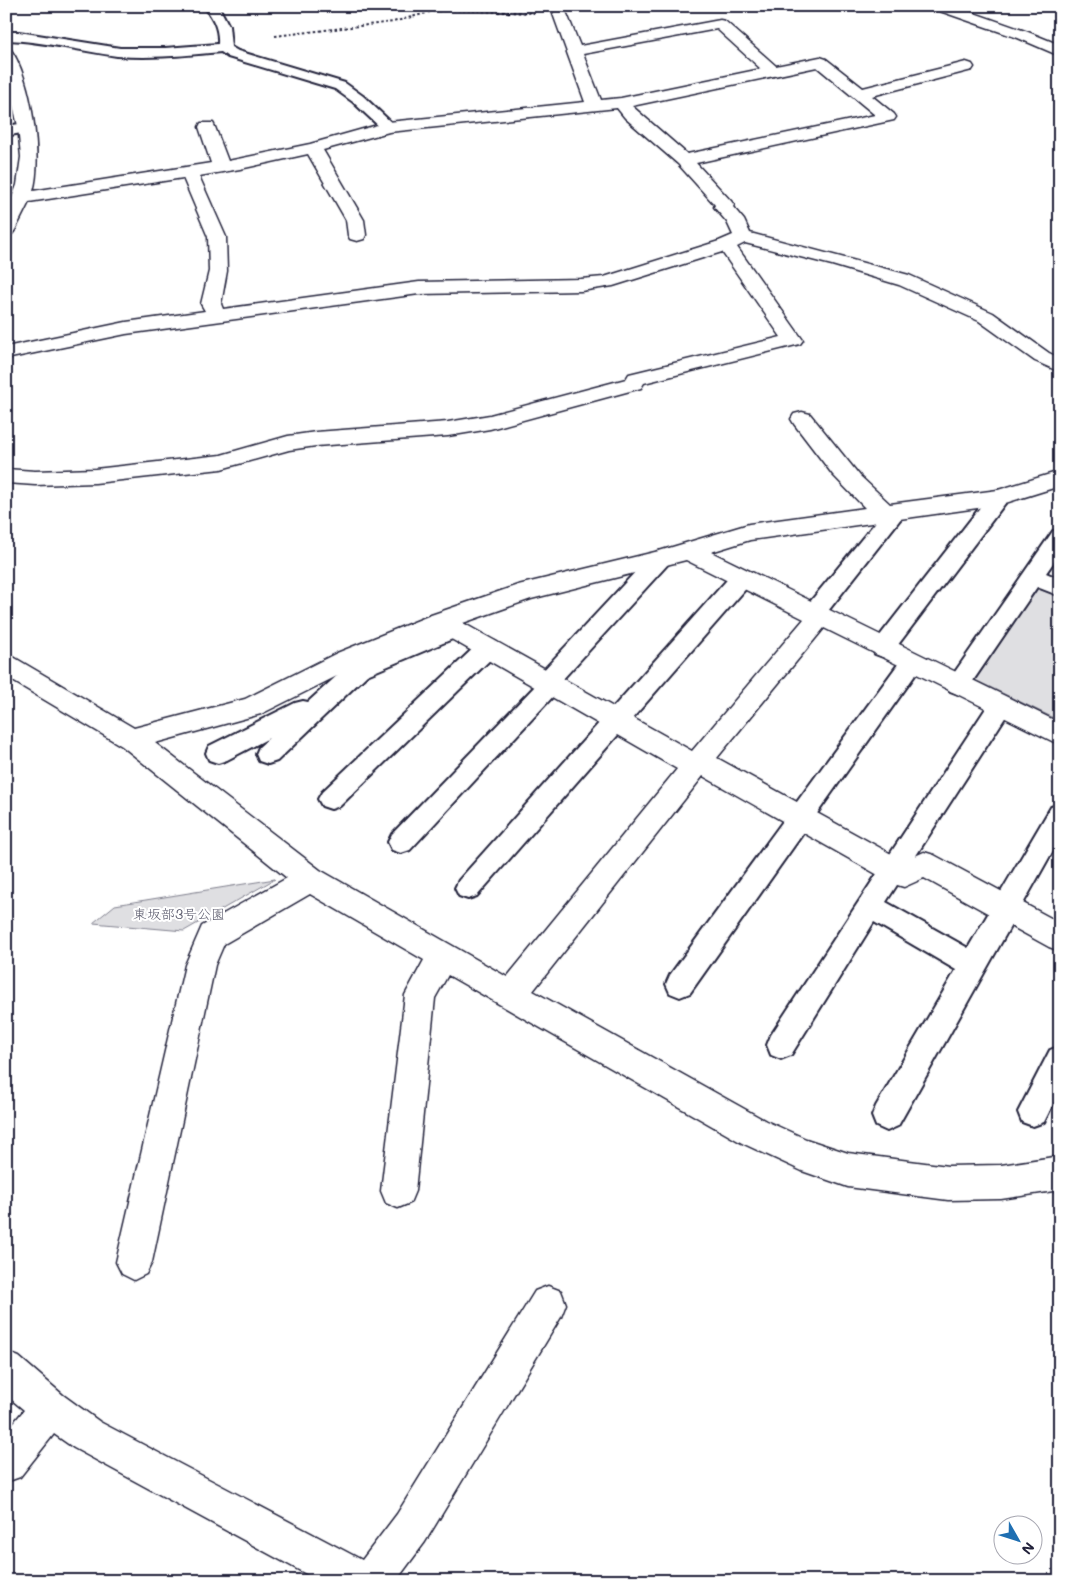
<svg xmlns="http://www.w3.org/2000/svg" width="1066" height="1587" font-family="Mali,'Klee One',sans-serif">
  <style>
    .green { fill: #dfdfe2; stroke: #80808e }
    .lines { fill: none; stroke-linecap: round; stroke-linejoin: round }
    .service-casing { stroke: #22223b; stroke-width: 4 }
    .minor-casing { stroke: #22223b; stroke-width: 3 }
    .path { stroke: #22223b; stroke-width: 2; stroke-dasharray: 2.5 2.5; stroke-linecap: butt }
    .service { fill: #fff; fill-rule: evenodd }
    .minor { fill: #fff; fill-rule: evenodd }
    .labels { text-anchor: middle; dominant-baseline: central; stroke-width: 4; stroke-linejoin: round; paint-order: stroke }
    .park-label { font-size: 14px; fill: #5b5b6d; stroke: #fff }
  </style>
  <rect width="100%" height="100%" fill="#fff"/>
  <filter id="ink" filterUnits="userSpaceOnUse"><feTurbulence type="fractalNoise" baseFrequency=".02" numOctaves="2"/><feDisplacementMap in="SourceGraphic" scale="10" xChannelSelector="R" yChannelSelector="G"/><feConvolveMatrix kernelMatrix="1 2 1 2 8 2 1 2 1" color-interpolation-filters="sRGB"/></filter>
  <g filter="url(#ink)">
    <!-- green -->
    <g class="green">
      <path d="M1034 582 1060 594V721L969 677Z"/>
      <path d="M275 879 184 931 93 923 115 905Z"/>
    </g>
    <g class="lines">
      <!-- service casing -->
      <g class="service-casing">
        <g id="service">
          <path d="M204 6 219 7 229 26 231 47 238 51 345 83 363 96 396 127 393 130H383L353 102 335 89 228 57 221 52C187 55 152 59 117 56 80 51 44 41 6 40V32H19L120 48H165L218 44C219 28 213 18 204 6Z"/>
          <path d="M26 123 31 125 34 128 31 131 6 136V126Z"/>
          <path d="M999 490 1006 492 1009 497 1006 502 891 654 883 657 875 654 872 648 875 642 992 492Z"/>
          <path d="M895 505 902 507 905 512 902 517 821 620 813 622 805 620 802 614 805 608 888 507Z"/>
          <path d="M1060 529V553L1046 573 1060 579V596L1037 587 966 691 958 694 950 691 946 685 950 679 1053 531Z"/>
          <path d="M660 551 668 554 671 559 668 564 561 681 563 684 559 690 410 850 401 853 392 850 388 842 392 834 537 684 535 681 539 675 652 554Z"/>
          <path d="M742 570 750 572 753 578 750 584 477 896 468 899 459 896 455 888 459 880 734 572Z"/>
          <path d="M454 621 462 623 465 629 462 635 367 675 277 761 268 764 259 761 256 754 259 747 269 738 227 760 218 763 209 760 206 753 209 746 295 703 303 701 308 702 351 663Z"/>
          <path d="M488 639 496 642 499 648 496 654 340 806 331 809 322 806 318 799 322 792 480 642Z"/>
          <path d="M912 653 920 656 924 662 920 668 690 993 680 997 670 993 666 984 670 975 904 656Z"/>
          <path d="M1000 697 1008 699 1012 706 1008 713 886 902 968 948 1051 807 1060 804V838L898 1126 887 1131 876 1126 872 1116 876 1106 956 970 874 922 791 1055 781 1059 771 1055 767 1045 771 1035 992 699Z"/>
          <path d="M1060 1046V1090L1044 1122 1033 1126 1022 1122 1018 1112 1050 1050Z"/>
        </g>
      </g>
      <!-- minor casing -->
      <g class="minor-casing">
        <g id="minor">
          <path d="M932 6H954L1028 32 1060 45V56L1018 38 934 9Z"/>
          <path d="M560 10 565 11 567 14 580 46 720 20 725 21 776 66 820 57 826 59 863 88 966 62 972 64 974 67 972 70 872 96 894 114 896 117 894 120 696 163 731 201 734 205 733 207 744 220 750 233 909 275 993 313 1049 353 1060 358V372L1035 361 979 321 899 285 832 265 745 243 737 247 803 340 800 344 644 383 641 388 490 429 448 436 316 446 289 450 221 469 95 483 35 485 6 483V469L35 471 95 469 221 455 288 436 316 432 448 422 490 415 626 379 629 374 781 337 722 252 613 286 581 291 419 294 126 334 6 359V347L126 322 205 311 201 304 209 271 208 237 183 178 29 202 15 230 12 234 6 235V213L17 185 21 157 18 126 6 75V48L11 50C31 77 43 159 33 191L211 163 199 127 201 123H213L215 127 228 161 310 144 388 122 585 102 553 14 555 11ZM717 29 761 69 621 98 601 100 583 54ZM817 67 875 115 687 154 632 106ZM617 108 625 118 678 164 715 205 714 207 727 222 733 235 719 241 604 277 581 279 419 282 223 309 221 304 227 271 226 237 199 176 240 169 308 154 346 220 348 235 350 239 357 241 364 239 366 235 364 220 323 150 389 132Z"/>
          <path d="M802 412 810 414 860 476 890 504 998 490 1060 471V486L999 505 750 540 711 552 1060 723V745L824 628 717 758 904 861 924 852 934 855 1060 923V951L1049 947 924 878 904 887 894 884 703 776 533 991 766 1121 806 1139 848 1153 948 1166 1001 1165 1060 1156V1190L1001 1199 948 1200 848 1187 802 1171 742 1143 448 975 435 998 415 1191 410 1203 398 1208 386 1203 381 1191 405 995 424 960 310 894 224 944 215 965 152 1262 146 1274 134 1280 122 1274 116 1262 185 965 202 926 287 878 122 746 6 677V655L15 658 134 728 245 699 337 653 431 615 518 585 659 551 749 524 865 508 833 475 794 424 791 419 794 414ZM686 560 804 619 692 751 463 623 531 599ZM439 632 677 769 507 977 320 870 155 743 261 714 355 667Z"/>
          <path d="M548 1286 561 1291 566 1304 561 1317 425 1542 396 1581H319L74 1448 54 1434 20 1477 6 1482V1432L24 1410 6 1395V1352L19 1357 63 1395 100 1422 362 1560 397 1514 535 1291Z"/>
        </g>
      </g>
      <!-- path -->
      <path class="path" d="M275 36 393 22 430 12 451 10 534 13"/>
      <!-- service -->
      <use href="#service" class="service"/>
      <!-- minor -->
      <use href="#minor" class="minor"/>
    </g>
  </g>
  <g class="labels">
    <!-- park labels -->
    <g class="park-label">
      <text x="179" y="913">東坂部3号公園</text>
    </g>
  </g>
  <!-- margin -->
  <rect width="1066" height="1587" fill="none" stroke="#fff" stroke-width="25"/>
  <rect x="12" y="12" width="1041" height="1562" fill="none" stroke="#22223b" stroke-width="2" filter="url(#ink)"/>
  <!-- north arrow -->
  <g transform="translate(1018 1540) rotate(129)"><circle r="24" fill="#ffffff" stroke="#a7a7b1"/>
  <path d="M0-4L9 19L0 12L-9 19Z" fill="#1f6fb2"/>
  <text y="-8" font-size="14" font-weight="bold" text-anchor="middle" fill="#22223b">N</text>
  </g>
</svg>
